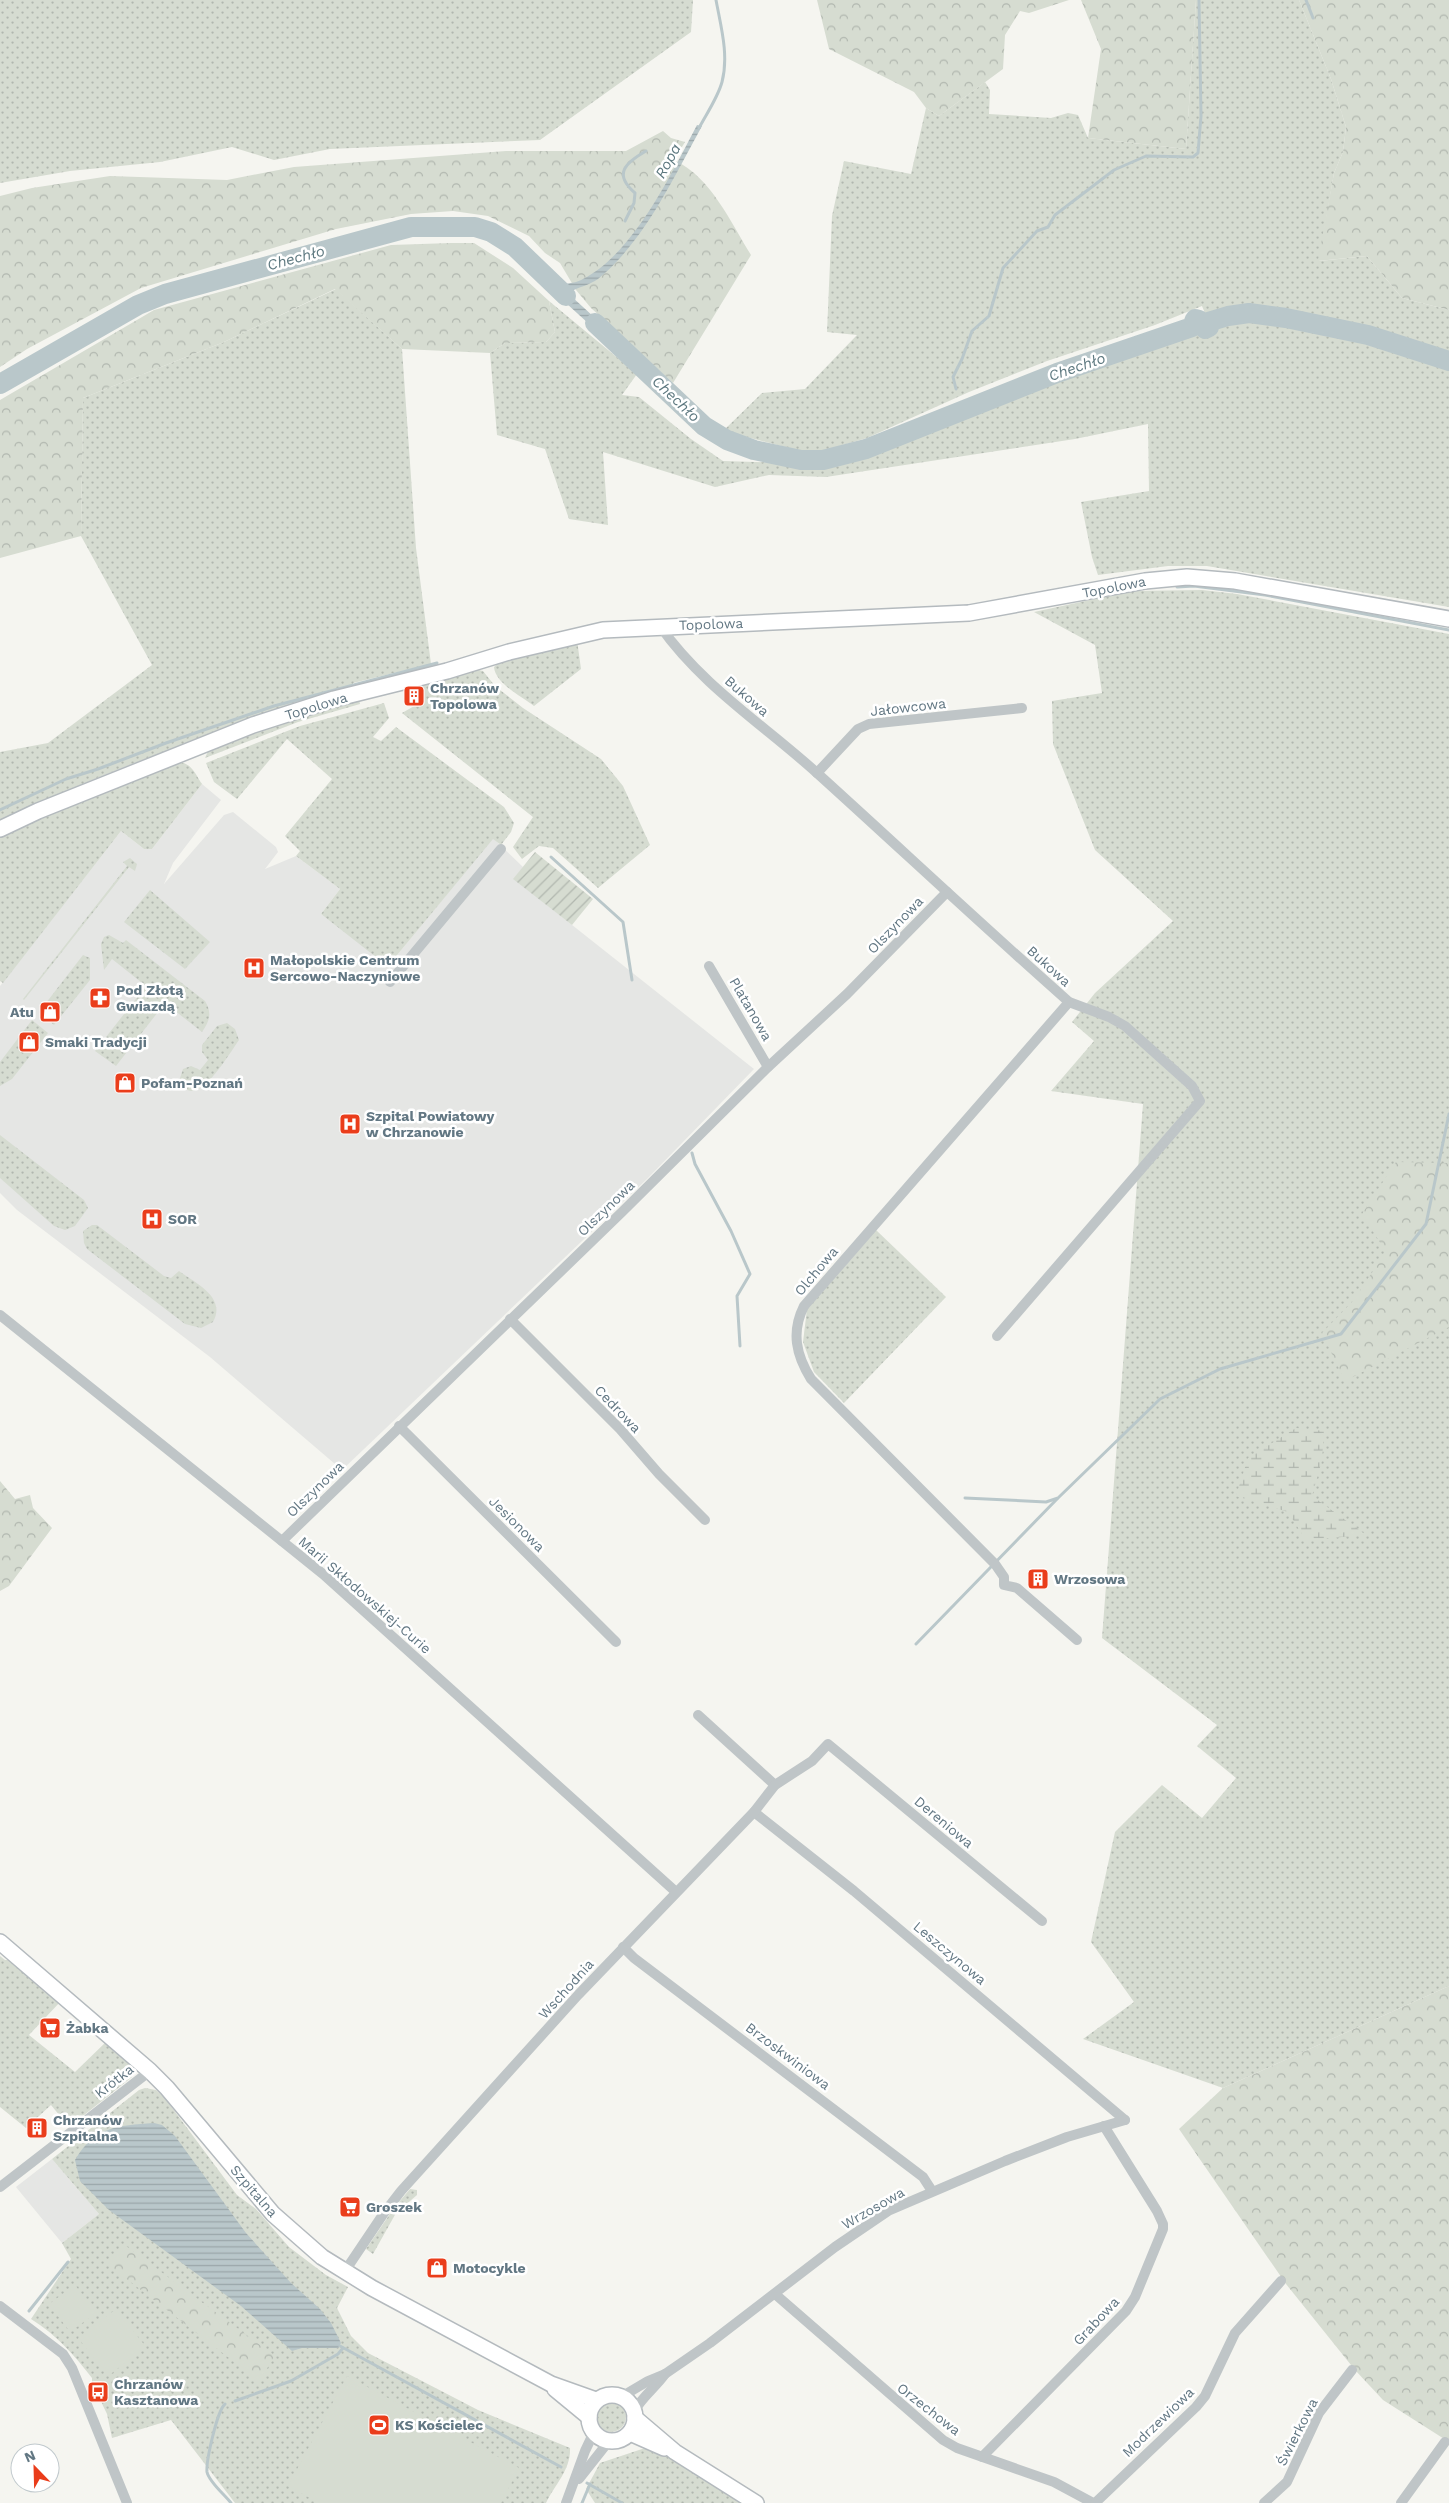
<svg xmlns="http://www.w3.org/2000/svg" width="1449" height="2503" font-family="'Work Sans',sans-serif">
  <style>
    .built { fill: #e5e6e4 }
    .grass { fill: url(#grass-dots) }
    .forest { fill: url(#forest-crowns) }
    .wetland { fill: url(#wetland-marsh) }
    .park { fill: #d6dcd1 }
    .garden { fill: url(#garden-furrows) }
    .water { fill: url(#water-rules) }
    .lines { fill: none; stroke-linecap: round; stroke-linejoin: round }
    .stream { stroke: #b9c7ca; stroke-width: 3 }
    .river { stroke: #b9c7ca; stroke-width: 20 }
    .secondary-casing { stroke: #b4babe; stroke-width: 18 }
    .street { stroke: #bfc5c7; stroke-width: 10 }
    .secondary { stroke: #fff; stroke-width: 15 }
    .labels { text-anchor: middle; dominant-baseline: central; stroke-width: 5; stroke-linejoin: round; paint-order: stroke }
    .street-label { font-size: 14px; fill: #627783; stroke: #fff }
    .poi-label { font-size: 14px; font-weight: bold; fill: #627783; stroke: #fff; text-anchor: start }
    .water-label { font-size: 15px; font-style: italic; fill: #5e7980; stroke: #fff }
  </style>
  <defs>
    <pattern id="grass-dots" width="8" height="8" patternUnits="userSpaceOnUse" patternTransform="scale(1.25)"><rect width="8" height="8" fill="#d6dcd1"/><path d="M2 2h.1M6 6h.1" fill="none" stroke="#b1b7af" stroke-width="1.8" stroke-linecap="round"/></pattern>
    <pattern id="forest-crowns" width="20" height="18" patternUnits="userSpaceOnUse" patternTransform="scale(1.25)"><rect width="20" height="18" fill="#d6dcd1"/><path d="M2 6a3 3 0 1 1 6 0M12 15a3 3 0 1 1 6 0" fill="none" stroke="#b1b7af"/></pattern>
    <pattern id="wetland-marsh" width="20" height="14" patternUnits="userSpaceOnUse" patternTransform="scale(1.25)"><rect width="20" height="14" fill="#d6dcd1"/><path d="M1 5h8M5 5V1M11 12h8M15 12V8" fill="none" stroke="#b1b7af"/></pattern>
    <pattern id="garden-furrows" width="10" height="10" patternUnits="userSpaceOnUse" patternTransform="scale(1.25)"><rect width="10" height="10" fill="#d6dcd1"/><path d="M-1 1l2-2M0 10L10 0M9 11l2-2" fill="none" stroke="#b1b7af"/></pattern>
    <pattern id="water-rules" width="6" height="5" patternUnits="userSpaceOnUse" patternTransform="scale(1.25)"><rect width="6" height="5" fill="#b9c7ca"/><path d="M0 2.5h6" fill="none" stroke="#9aa6a9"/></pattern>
  </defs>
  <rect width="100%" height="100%" fill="#f5f5f0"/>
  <!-- built -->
  <g class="built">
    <path d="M202 784 221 800 173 863 164 884 224 815 233 812 276 847 278 852 265 869 296 856 340 889 321 914 386 962 393 960 493 838 523 867 514 879 754 1069 647 1179 342 1470 210 1357 17 1210 0 1193V986L121 831 144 849H152Z"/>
    <path d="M52 2159 99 2214 62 2243 16 2187Z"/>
  </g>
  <!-- grass -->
  <g class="grass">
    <path d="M0 0H693L691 32 540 140 330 149 274 160 232 147 160 162 70 171 0 183Z"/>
    <path d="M1196 0H1299L1331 79 1346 127 1343 152 1334 173 1319 261 1367 256 1402 298 1449 310V359L1376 332 1251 310 1233 311 1207 318 1202 306 1155 325 1047 361 969 392 867 438 812 454 723 431 762 393 805 389 857 335 827 332 832 216 844 161 911 174 926 108 939 116 985 82 990 90 989 114 1051 118 1068 113 1078 115 1088 138 1186 149Z"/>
    <path d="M336 289 402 349 416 548 431 664 353 683 354 688C233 724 114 767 0 821V752L48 743 152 665 81 536 83 398 224 342Z"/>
    <path d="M549 301 637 374 622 395 639 397 691 439 723 461 831 464 871 452 1046 382 1228 318 1250 316 1333 332 1384 344 1449 368V607L1207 566H1168L1098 575 1092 557 1081 502 1149 491 1148 424 1075 439 826 477 769 475 715 487 603 452 608 525 569 519 545 449 497 435 490 353 505 343 546 342 555 332Z"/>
    <path d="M1202 590 1237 594 1449 634V1986L1223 2088 1083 2039 1134 2002 1091 1942 1115 1832 1162 1785 1202 1818 1236 1778 1197 1746 1217 1725 1102 1638 1143 1104 1051 1091 1094 1041 1072 1022 1095 993 1173 921 1095 850 1053 744 1052 701 1102 693 1095 645 1034 612 1132 591Z"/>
    <path d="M577 640 581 669 534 706C522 697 495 683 494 667L499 662Z"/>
    <path d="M474 669 483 671 495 686 523 708 601 759 623 786 650 845 598 888 553 848 539 846 522 859 513 847 533 817 402 713 423 701 419 686Z"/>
    <path d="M359 699 360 704 298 722 205 758 209 749 255 730Z"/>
    <path d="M384 703 389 718 373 737 381 741 396 727 504 807 514 823 511 832 501 845 493 839 393 960 381 961 321 914 340 889 296 856 300 851 285 836 332 779 287 739 237 799 214 782 206 763 300 726Z"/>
    <path d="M177 762C191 762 195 773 202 784L152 849H144L121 831 3 983 0 981V837L20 826Z"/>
    <path d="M130 858 137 864 135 871 129 867 24 1000 23 999 127 866 123 862Z"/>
    <path d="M150 890 210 942 185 969 124 922Z"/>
    <path d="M109 935 123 943 126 940 205 1001C212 1012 210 1021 202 1032L165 1003 116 1066 95 1051 146 986 112 959 104 970 101 944 104 937Z"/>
    <path d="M83 955 90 958V980L54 1025 39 1012Z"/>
    <path d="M32 1020 48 1033 12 1079 0 1086V1062Z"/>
    <path d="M227 1023 235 1029 239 1040C229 1054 192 1118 180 1078L183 1069 191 1066 200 1070 208 1060 202 1052V1045L217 1026Z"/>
    <path d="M0 1135 84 1200 88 1208 75 1226 65 1230 54 1226 0 1178Z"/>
    <path d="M92 1225H97L164 1276 171 1278 179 1271C195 1283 227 1297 213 1322L201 1328 185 1324 87 1249 84 1243 83 1231Z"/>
    <path d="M876 1230 946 1297 844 1403 814 1372 803 1342 807 1309Z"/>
    <path d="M0 1956 5 1960H12L61 2001 29 2035 75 2072 107 2041 134 2066 132 2077 69 2127 51 2105 26 2128 0 2107Z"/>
    <path d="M145 2088 156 2090 164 2097 237 2195 256 2209 289 2247 326 2275 348 2287 337 2308 351 2336 368 2353 478 2410 570 2448C571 2470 555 2484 546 2503H235L171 2420 112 2438 107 2414 92 2383V2378C74 2355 57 2335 31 2319L71 2259 62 2243 99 2214 52 2159 139 2090Z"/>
    <path d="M410 2189 417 2190V2195L396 2213 373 2254 366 2249 394 2208Z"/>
    <circle cx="611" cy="2417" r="15"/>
    <path d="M642 2449H649L693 2468 740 2503H595L586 2489 600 2463Z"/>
  </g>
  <!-- forest -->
  <g class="forest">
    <path d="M817 0H1069L1029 13 1020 11 1005 35 1003 69 939 116 926 108 914 92 829 49Z"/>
    <path d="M1081 0H1196L1186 149 1088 138 1101 49Z"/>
    <path d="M1299 0H1449V310L1402 298 1367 256 1318 261 1334 173 1343 152 1346 127 1331 79Z"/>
    <path d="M663 131 671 138 685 142 674 160C711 177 731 223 751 255L673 383 591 308 576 290 560 263 545 253 529 236 488 216 453 211 411 214 336 229 141 288 27 349 0 367V196L32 188 110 176 227 180 294 167 506 151H626Z"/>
    <path d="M451 243H474L513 268 549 301 555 332 546 342 505 343 490 353 402 349 335 289 224 342 83 398 81 536 0 558V400L154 310 391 245Z"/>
    <path d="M1396 1162 1449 1163V1327L1345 1381 1322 1333 1352 1302 1386 1252 1362 1214Z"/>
    <path d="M0 1481 15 1499 30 1495 33 1508 52 1528 9 1586 0 1591Z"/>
    <path d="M1449 1986V2442L1383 2400 1355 2370 1286 2284 1179 2129 1223 2088Z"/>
    <path d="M126 2246 275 2356 259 2381 106 2263Z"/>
  </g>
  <!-- wetland -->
  <path class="wetland" d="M1296 1428 1324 1431 1322 1460 1312 1496 1366 1535 1306 1540 1288 1512 1236 1496 1248 1458Z"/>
  <!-- park -->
  <g class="park">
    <path d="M75 2285 96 2313 70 2332 49 2304Z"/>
    <path d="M116 2309 146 2347 108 2376 78 2338Z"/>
    <path d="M347 2376 519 2468 501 2503H319L288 2486Z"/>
  </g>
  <!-- garden -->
  <path class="garden" d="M535 852 593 899 572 925 513 879Z"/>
  <!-- water -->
  <g class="water">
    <path d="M697 125 702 126C674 177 644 242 598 279 590 285 578 287 570 292L571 296 618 339 611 344 544 283 550 275 561 285C568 283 577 283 583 279 634 253 671 174 697 125Z"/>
    <path d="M154 2123 162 2125 175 2136 246 2233 291 2283 320 2309 331 2323 341 2343 338 2348H302L292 2351 241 2306 109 2210 80 2181 75 2160C95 2126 117 2126 154 2123Z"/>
  </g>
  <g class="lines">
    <!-- stream -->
    <g class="stream">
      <path d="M1306 0 1313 18"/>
      <path d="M699 128C707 113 718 97 722 82 729 55 721 27 716 0"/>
      <path d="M625 221 634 203 635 193C613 174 625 163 646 151"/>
      <path d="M956 389 953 377 962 359 972 331 989 316 1003 268 1037 231 1048 227 1055 215 1114 170 1146 156 1193 157 1198 153 1201 116 1199 0"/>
      <path d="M939 420 940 414"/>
      <path d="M937 425V421"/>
      <path d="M1177 587 1194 586 1265 595 1449 630"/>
      <path d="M0 810 66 779 98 769 166 743 274 706 437 663"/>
      <path d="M551 857 623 922 632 980"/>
      <path d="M692 1153 695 1164 731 1231 750 1274 737 1296 740 1346"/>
      <path d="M965 1498 1046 1502 1058 1498 1160 1399 1220 1369 1341 1334 1426 1224 1449 1114"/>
      <path d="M916 1644 1057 1499"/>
      <path d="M29 2311 68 2262"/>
      <path d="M340 2346 561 2467"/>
      <path d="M235 2401 291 2381 338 2354 343 2348"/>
      <path d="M225 2404C217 2411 206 2461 207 2472 209 2482 225 2495 231 2503"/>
      <path d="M587 2483 622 2503"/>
      <path d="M582 2503 590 2484"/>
    </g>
    <!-- river -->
    <g class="river">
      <path d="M595 323 704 426 727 440 754 450 801 460H823L866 449 1057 373 1192 327 1195 319 1199 320 1205 329 1209 327 1208 322 1228 316 1249 313 1286 318 1368 335 1449 361"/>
      <path d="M0 384 138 305 165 294 411 227H475L491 232 515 247 566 296"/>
    </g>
    <!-- secondary casing -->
    <g class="secondary-casing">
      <g id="secondary">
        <path d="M0 829 38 811 253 725 334 699 447 671 509 652 603 630 969 613 1145 581 1187 577 1235 581 1449 619"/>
        <path d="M0 1942 150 2071 167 2088 273 2214 322 2257 372 2288 551 2384 596 2400"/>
        <path d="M555 2389 589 2417"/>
        <circle cx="612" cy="2418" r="23"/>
        <path d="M635 2418 675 2452 756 2503"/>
        <path d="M630 2433 664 2448"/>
      </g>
    </g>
    <!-- street -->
    <g class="street">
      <path d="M660 626C701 685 764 725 817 773 901 849 984 927 1069 1002L1109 1017 1125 1026 1192 1086 1200 1101 997 1336"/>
      <path d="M817 773 858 729 869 724 1022 708"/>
      <path d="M709 966 768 1067"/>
      <path d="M390 982 501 849"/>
      <path d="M1069 1002 804 1306C791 1332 796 1355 811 1379L995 1564 1004 1577V1585L1017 1588 1077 1640"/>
      <path d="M0 1315 323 1574 676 1892"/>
      <path d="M510 1319 620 1429 659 1474 705 1520"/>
      <path d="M399 1426 616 1642"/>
      <path d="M282 1541 622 1212 768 1067 847 994 947 892"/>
      <path d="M698 1715 775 1785"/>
      <path d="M754 1812 854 1891 1125 2120"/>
      <path d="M623 1947 634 1958 923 2177 932 2191"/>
      <path d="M0 2187 150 2071"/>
      <path d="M345 2271 384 2213 401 2191 578 1995 754 1812 775 1785 812 1761 828 1744 1042 1921"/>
      <path d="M775 2294 943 2440 957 2448 1054 2482 1093 2503"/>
      <path d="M0 2306 63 2354 72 2368 127 2503"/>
      <path d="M621 2397 648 2381 665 2374 710 2343 835 2247 888 2211 1005 2161 1067 2137 1125 2120"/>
      <path d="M635 2410C643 2396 656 2387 665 2374"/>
      <path d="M982 2457 1126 2311 1135 2297 1163 2229V2224L1157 2211 1104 2126"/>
      <path d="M579 2479 609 2441"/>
      <path d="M566 2503 585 2451 594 2432"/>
      <path d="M1095 2503 1196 2407 1205 2396 1235 2333 1281 2281"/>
      <path d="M1264 2503 1287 2482 1319 2413 1352 2370"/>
      <path d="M1401 2503 1445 2442"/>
    </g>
    <!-- secondary -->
    <use href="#secondary" class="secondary"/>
  </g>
  <!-- icons -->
  <defs>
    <g id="building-square" transform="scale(1.125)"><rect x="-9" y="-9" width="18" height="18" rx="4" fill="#ea3d1b" stroke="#fff"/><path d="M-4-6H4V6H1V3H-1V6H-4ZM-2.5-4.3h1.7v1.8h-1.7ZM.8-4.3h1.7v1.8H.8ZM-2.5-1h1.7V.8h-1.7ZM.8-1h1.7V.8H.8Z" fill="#fff"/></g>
    <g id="hospital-square" transform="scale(1.125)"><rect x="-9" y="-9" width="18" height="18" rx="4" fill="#ea3d1b" stroke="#fff"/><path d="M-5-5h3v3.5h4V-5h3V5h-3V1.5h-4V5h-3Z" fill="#fff"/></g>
    <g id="pharmacy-square" transform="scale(1.125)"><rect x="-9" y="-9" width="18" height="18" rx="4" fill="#ea3d1b" stroke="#fff"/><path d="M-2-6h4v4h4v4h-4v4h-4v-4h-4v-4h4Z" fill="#fff"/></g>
    <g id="shop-square" transform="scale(1.125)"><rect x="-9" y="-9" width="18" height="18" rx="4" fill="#ea3d1b" stroke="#fff"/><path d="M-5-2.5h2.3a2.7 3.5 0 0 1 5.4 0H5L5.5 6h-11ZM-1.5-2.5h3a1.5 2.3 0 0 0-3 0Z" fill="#fff"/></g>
    <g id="supermarket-square" transform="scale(1.125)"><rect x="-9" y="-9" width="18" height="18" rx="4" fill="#ea3d1b" stroke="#fff"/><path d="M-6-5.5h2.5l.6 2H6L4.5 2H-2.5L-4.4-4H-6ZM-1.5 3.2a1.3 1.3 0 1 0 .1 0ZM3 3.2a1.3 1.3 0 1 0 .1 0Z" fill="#fff"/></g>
    <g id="bus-square" transform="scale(1.125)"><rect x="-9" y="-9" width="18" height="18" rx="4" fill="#ea3d1b" stroke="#fff"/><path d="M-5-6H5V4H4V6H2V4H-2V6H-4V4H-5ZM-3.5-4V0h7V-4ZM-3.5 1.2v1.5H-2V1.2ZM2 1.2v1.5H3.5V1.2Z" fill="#fff"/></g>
    <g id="stadium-square" transform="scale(1.125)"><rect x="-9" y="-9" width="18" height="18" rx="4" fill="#ea3d1b" stroke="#fff"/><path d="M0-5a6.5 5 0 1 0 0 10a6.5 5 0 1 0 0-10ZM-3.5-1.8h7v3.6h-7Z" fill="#fff"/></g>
  </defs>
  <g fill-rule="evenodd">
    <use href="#building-square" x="414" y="696"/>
    <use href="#hospital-square" x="254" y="968"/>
    <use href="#pharmacy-square" x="100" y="998"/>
    <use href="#shop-square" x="50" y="1012"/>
    <use href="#shop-square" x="29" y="1042"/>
    <use href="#shop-square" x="125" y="1083"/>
    <use href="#hospital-square" x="350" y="1124"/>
    <use href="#hospital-square" x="152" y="1219"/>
    <use href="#building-square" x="1038" y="1579"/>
    <use href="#supermarket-square" x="50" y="2028"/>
    <use href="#building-square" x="37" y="2128"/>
    <use href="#supermarket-square" x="350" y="2207"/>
    <use href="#shop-square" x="437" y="2268"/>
    <use href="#bus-square" x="98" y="2392"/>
    <use href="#stadium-square" x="379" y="2425"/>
  </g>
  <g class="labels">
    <!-- street labels -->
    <g class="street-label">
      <text transform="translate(1114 587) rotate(-11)">Topolowa</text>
      <text transform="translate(711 624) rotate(-2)">Topolowa</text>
      <text transform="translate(747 696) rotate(41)">Bukowa</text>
      <text transform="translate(316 706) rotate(-17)">Topolowa</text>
      <text transform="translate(908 707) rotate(-6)">Jałowcowa</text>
      <text transform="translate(895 925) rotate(-46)">Olszynowa</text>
      <text transform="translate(1049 966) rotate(42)">Bukowa</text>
      <text transform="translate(751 1009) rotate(60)">Platanowa</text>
      <text transform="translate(606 1208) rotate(-44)">Olszynowa</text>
      <text transform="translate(816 1271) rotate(-50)">Olchowa</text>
      <text transform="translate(618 1409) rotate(46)">Cedrowa</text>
      <text transform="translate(315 1489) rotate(-44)">Olszynowa</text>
      <text transform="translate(517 1524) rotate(45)">Jesionowa</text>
      <text transform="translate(365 1595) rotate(41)">Marii Skłodowskiej-Curie</text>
      <text transform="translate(944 1822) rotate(40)">Dereniowa</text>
      <text transform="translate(950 1953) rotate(40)">Leszczynowa</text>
      <text transform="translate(566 1989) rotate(-48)">Wschodnia</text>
      <text transform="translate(788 2056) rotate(37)">Brzoskwiniowa</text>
      <text transform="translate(114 2081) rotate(-38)">Krótka</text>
      <text transform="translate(254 2191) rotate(49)">Szpitalna</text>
      <text transform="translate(873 2208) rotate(-30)">Wrzosowa</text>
      <text transform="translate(1096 2321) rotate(-47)">Grabowa</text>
      <text transform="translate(929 2409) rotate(38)">Orzechowa</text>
      <text transform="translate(1158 2422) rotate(-44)">Modrzewiowa</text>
      <text transform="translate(1297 2432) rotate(-63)">Świerkowa</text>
    </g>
    <!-- poi labels -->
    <g class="poi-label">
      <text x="430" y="688">Chrzanów<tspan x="430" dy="16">Topolowa</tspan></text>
      <text x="270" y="960">Małopolskie Centrum<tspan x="270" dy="16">Sercowo-Naczyniowe</tspan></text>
      <text x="116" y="990">Pod Złotą<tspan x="116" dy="16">Gwiazdą</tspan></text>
      <text x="34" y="1012" text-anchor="end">Atu</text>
      <text x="45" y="1042">Smaki Tradycji</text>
      <text x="141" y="1083">Pofam-Poznań</text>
      <text x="366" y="1116">Szpital Powiatowy<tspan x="366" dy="16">w Chrzanowie</tspan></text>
      <text x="168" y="1219">SOR</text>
      <text x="1054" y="1579">Wrzosowa</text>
      <text x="66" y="2028">Żabka</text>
      <text x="53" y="2120">Chrzanów<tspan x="53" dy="16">Szpitalna</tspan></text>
      <text x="366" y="2207">Groszek</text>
      <text x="453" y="2268">Motocykle</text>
      <text x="114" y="2384">Chrzanów<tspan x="114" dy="16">Kasztanowa</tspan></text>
      <text x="395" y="2425">KS Kościelec</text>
    </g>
    <!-- water labels -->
    <g class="water-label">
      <text transform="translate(668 161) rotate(-61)">Ropa</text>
      <text transform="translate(296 258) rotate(-15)">Chechło</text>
      <text transform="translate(1077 367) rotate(-19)">Chechło</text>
      <text transform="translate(676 399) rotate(43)">Chechło</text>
    </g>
  </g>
  <!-- north arrow -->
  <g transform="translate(35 2468) rotate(337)"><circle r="24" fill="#ffffff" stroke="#c0c9cd"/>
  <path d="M0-4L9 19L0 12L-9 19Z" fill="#ea3d1b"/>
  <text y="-8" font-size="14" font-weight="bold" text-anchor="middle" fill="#627783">N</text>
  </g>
</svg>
